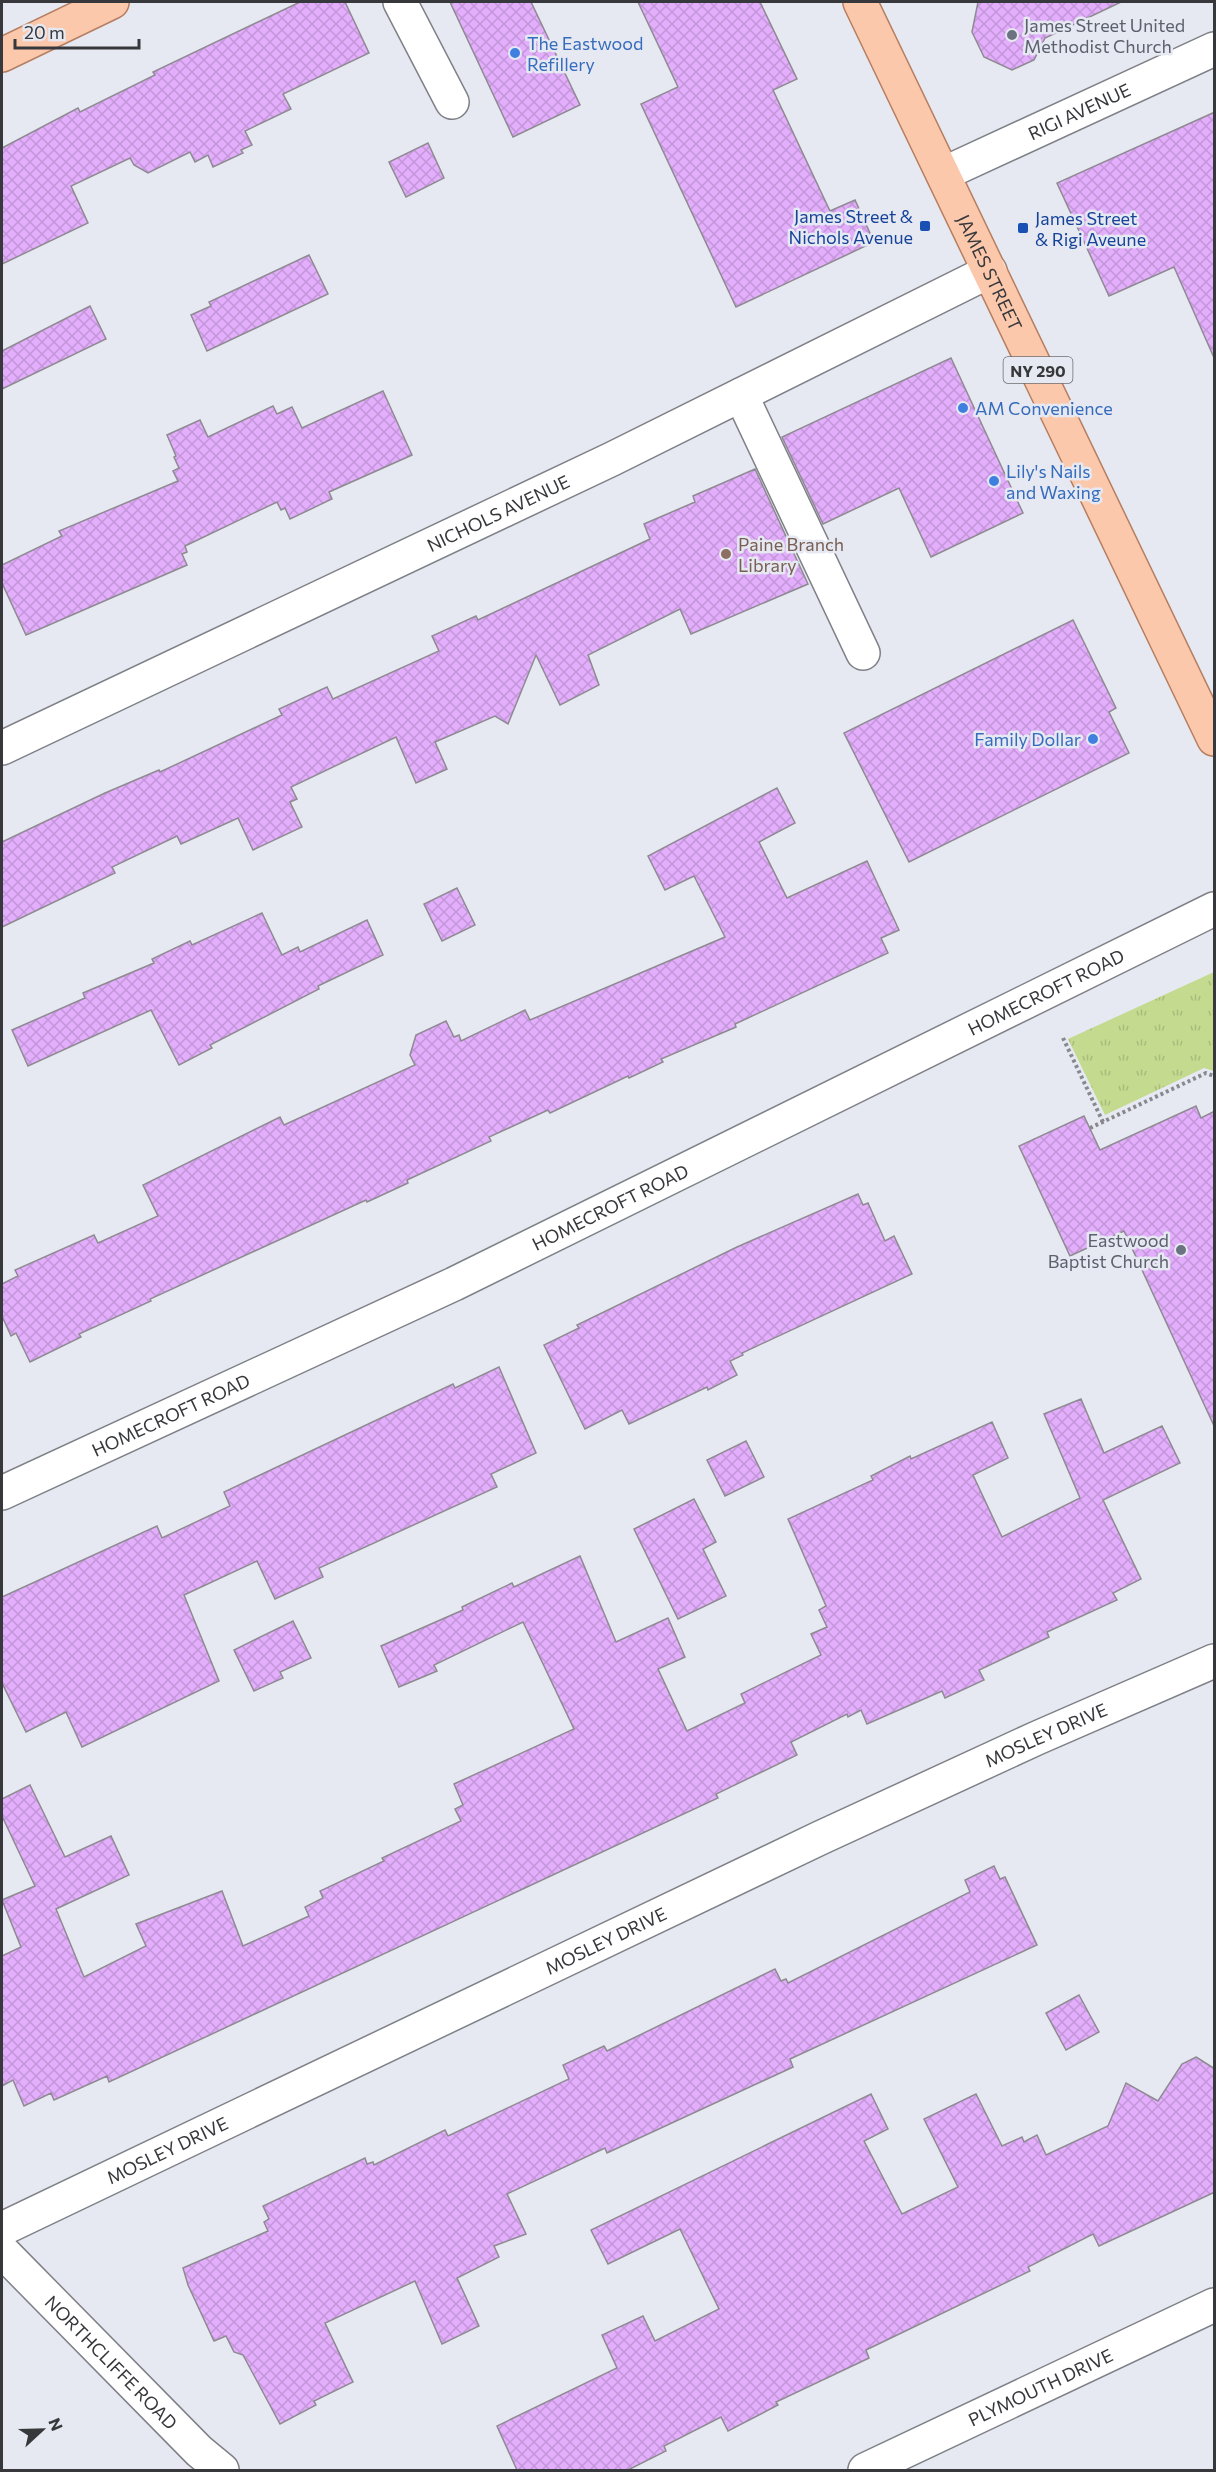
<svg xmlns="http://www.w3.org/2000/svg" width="1216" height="2472" font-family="Commissioner,sans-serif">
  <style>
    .grass { fill: url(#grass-tufts) }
    .building { fill: url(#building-cross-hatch); stroke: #8e8a91; stroke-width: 1.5 }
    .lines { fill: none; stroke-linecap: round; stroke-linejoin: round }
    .minor-casing { stroke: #7f8188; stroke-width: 36 }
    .major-casing { stroke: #b67e60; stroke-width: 36 }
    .path { stroke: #88898f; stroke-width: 4; stroke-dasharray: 3 3; stroke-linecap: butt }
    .minor { stroke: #fff; stroke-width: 33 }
    .major { stroke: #fcc8ac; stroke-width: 33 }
    .worship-dot { fill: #6b7280; stroke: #e6e9f1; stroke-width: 2 }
    .shop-dot { fill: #3f7fe0; stroke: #e6e9f1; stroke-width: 2 }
    .transit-dot { fill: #1a4fb4; stroke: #e6e9f1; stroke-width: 2 }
    .education-dot { fill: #8d6e63; stroke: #e6e9f1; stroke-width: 2 }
    .labels { text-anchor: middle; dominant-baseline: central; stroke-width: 5; stroke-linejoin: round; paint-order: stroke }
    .shield { fill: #e6e9f1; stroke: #6c6d72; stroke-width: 1.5 }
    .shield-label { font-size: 16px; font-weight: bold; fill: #37383b }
    .worship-label { font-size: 18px; fill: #5b616d; stroke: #e6e9f1; text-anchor: start }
    .shop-label { font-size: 18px; fill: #366cbe; stroke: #e6e9f1; text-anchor: start }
    .street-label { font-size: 18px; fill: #37383b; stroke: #e6e9f1 }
    .transit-label { font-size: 18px; fill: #164399; stroke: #e6e9f1; text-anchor: end }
    .education-label { font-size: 18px; fill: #785e54; stroke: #e6e9f1; text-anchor: start }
  </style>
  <defs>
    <pattern id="grass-tufts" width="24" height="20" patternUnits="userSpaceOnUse" patternTransform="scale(1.5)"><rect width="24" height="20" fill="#c4da8e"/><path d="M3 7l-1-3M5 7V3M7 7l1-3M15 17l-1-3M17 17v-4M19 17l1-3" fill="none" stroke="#a9bc7b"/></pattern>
    <pattern id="building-cross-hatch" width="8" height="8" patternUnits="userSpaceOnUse" patternTransform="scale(1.5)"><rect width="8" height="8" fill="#e3aefc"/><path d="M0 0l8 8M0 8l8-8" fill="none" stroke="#c396d9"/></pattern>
  </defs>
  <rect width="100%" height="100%" fill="#e6e9f1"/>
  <!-- grass -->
  <path class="grass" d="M1214 972V1071L1204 1068 1105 1115 1068 1039Z"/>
  <!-- building -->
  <g class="building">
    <path d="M300 2H345L369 53 283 94 291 109 245 131 252 145 241 150 243 153 213 167 208 155 195 162 190 152 148 173 134 165 130 158 71 186 88 223 2 264V148L78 108 80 112 155 75 153 72Z"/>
    <path d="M450 2H531L580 105 513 137Z"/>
    <path d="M638 2H760L797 79 773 90 830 211 855 200 874 242 736 307 641 104 678 87Z"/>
    <path d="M978 2H1121L1045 38 1034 60 1012 70 984 57 972 32Z"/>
    <path d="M1215 112V360L1174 267 1109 296 1057 183Z"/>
    <path d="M428 143 444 178 406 197 389 162Z"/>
    <path d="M309 255 328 294 207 351 191 315 211 306 209 302Z"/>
    <path d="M90 306 106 339 2 389V351Z"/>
    <path d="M951 358 1023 513 931 557 899 488 823 524 782 437Z"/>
    <path d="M383 391 412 455 329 492 332 499 290 519 285 508 281 510 277 502 185 546 187 552 182 554 187 565 26 635 2 583V565L62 536 59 531 178 481 173 471 179 468 174 457 176 456 167 435 200 420 208 437 273 406 277 414 292 407 302 428Z"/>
    <path d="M755 469 808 584 691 634 680 609 588 655 599 685 560 705 536 655 508 724 495 716 435 742 447 769 416 783 396 737 291 787 297 799 290 802 302 827 253 850 238 818 181 844 177 836 112 867 115 873 2 927V842L105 793 159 770 160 772 282 715 279 709 327 687 333 699 439 651 432 636 476 616 478 620 650 539 644 524 695 502 693 496Z"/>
    <path d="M1073 620 1116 708 1109 712 1129 753 909 862 844 733Z"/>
    <path d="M777 788 795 823 759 842 787 898 867 861 899 930 881 938 888 953 735 1024 736 1027 661 1059 663 1062 629 1078 628 1076 550 1113 548 1110 489 1137 491 1141 407 1180 408 1183 367 1202 366 1200 150 1299 151 1301 79 1334 81 1337 30 1362 16 1333 11 1336 2 1316V1284L18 1276 15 1270 94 1235 98 1243 158 1216 143 1185 280 1117 284 1125 415 1065 410 1055 416 1035 446 1021 454 1037 459 1035 461 1041 525 1010 530 1020 725 937 694 876 665 890 648 856Z"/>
    <path d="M457 888 475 925 442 941 424 904Z"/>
    <path d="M262 913 282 955 298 947 300 952 367 920 383 955 318 986 319 989 210 1045 212 1048 179 1065 151 1010 28 1066 12 1030 85 998 83 993 154 963 152 959 190 941 192 945Z"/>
    <path d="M1196 1106 1201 1118 1215 1111V1428L1124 1231 1070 1256 1019 1146 1084 1116 1100 1150Z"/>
    <path d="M858 1194 863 1205 868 1203 885 1241 894 1236 912 1274 742 1353 743 1355 730 1361 737 1375 708 1390 707 1387 629 1424 622 1410 585 1429 544 1345 579 1328 577 1325 737 1247Z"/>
    <path d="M499 1367 536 1453 491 1474 497 1487 319 1568 323 1577 275 1599 257 1561 184 1595 219 1681 82 1747 66 1712 26 1732 2 1683V1597L157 1526 162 1538 230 1506 224 1492 453 1384 455 1388Z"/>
    <path d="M1081 1399 1104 1453 1162 1426 1180 1463 1103 1500 1141 1579 1113 1593 1117 1600 1047 1632 1049 1637 979 1670 984 1680 945 1698 942 1691 867 1724 861 1710 848 1717 847 1714 791 1742 797 1755 716 1794 718 1798 109 2082 107 2076 54 2100 51 2093 24 2106 13 2080 2 2086V1956L21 1947 2 1900 35 1886 2 1816V1799L30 1785 65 1857 111 1836 129 1875 56 1909 84 1977 146 1946 136 1924 222 1891 243 1946 309 1916 305 1907 323 1898 320 1891 384 1861 382 1858 461 1821 455 1809 463 1805 454 1784 574 1729 523 1622 434 1665 437 1671 399 1687 381 1646 463 1610 462 1607 512 1583 514 1587 580 1556 616 1642 668 1618 685 1657 658 1669 687 1731 745 1703 741 1694 821 1655 811 1634 827 1627 819 1610 826 1606 788 1519 873 1480 871 1476 910 1456 911 1459 992 1422 1008 1458 973 1475 1002 1537 1080 1498 1044 1414Z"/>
    <path d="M746 1441 764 1477 725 1496 707 1460Z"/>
    <path d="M694 1499 716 1542 703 1549 726 1596 678 1619 634 1529Z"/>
    <path d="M293 1621 311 1658 280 1672 283 1678 254 1691 234 1650Z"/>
    <path d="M994 1866 1000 1879 1005 1877 1037 1945 790 2059 793 2067 607 2153 605 2148 507 2194 526 2234 494 2246 499 2257 457 2278 479 2326 442 2344 415 2281 325 2323 353 2382 314 2401 316 2405 280 2424 243 2355 234 2352 226 2336 214 2341 188 2285 183 2268 268 2231 264 2222 269 2219 263 2206 365 2158 367 2164 373 2162 374 2165 445 2130 448 2136 569 2079 563 2065 604 2046 607 2051 775 1969 781 1981 786 1979 788 1983 970 1892 965 1880Z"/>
    <path d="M1079 1995 1099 2032 1066 2050 1046 2013Z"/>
    <path d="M1196 2057 1215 2069V2192L1099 2246 1093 2234 1028 2267 1030 2271 866 2350 869 2358 776 2402 778 2405 728 2431 721 2417 664 2446 666 2451 628 2470H517L497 2426 617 2368 602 2335 643 2316 655 2341 719 2309 680 2229 608 2264 591 2230 871 2094 888 2129 864 2141 902 2214 958 2187 924 2119 976 2094 1002 2146 1022 2137 1024 2142 1037 2135 1046 2155 1108 2126 1126 2083 1158 2101 1182 2064Z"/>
  </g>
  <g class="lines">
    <!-- minor casing -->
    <g class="minor-casing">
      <g id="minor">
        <path d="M400 2 452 102"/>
        <path id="s1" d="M943 174 1214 49"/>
        <path d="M741 395 863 653"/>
        <path id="s2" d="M2 748 612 459 990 271"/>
        <path id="s3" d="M2 1493 454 1284 1214 909"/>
        <path id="s4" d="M2 2229 820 1838 1037 1738 1214 1661"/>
        <path id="s5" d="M2 2251 199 2451 222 2470"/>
        <path id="s6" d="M865 2470 1214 2305"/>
      </g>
    </g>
    <!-- major casing -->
    <g class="major-casing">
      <g id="major">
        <path id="s7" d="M860 2 1214 739"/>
        <path d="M2 55 112 2"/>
      </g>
    </g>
    <!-- path -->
    <g class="path">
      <path d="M1063 1038 1103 1122"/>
      <path d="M1090 1128 1206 1073 1214 1076"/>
    </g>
    <!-- minor -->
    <use href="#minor" class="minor"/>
    <!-- major -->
    <use href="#major" class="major"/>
  </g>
  <!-- markers -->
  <g class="worship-dot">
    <circle cx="1012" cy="35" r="6"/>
    <circle cx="1181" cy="1250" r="6"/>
  </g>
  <g class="shop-dot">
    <circle cx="515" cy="53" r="6"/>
    <circle cx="963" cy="408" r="6"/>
    <circle cx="994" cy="481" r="6"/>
    <circle cx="1093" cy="739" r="6"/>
  </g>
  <g class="transit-dot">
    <rect x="919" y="220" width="12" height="12" rx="3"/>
    <rect x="1017" y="222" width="12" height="12" rx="3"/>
  </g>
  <circle class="education-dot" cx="726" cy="554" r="6"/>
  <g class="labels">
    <!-- shield labels -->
    <rect class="shield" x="1003.5" y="357" width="69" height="26" rx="4.5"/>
    <g class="shield-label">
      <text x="1038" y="370">NY 290</text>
    </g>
    <!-- worship labels -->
    <g class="worship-label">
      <text x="1024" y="25">James Street United<tspan x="1024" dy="21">Methodist Church</tspan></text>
      <text x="1169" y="1240" text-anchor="end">Eastwood<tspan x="1169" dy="21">Baptist Church</tspan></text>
    </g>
    <!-- shop labels -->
    <g class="shop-label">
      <text x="527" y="43">The Eastwood<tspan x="527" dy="21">Refillery</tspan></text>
      <text x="975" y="408">AM Convenience</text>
      <text x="1006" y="471">Lily's Nails<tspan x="1006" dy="21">and Waxing</tspan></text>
      <text x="1081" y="739" text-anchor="end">Family Dollar</text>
    </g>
    <!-- street labels -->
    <g class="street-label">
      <text stroke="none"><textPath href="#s1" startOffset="150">RIGI AVENUE</textPath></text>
      <text stroke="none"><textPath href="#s7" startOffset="300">JAMES STREET</textPath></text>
      <text stroke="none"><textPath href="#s2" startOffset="549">NICHOLS AVENUE</textPath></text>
      <text stroke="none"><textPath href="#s3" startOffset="1158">HOMECROFT ROAD</textPath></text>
      <text stroke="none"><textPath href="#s3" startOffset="672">HOMECROFT ROAD</textPath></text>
      <text stroke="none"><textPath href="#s3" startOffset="186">HOMECROFT ROAD</textPath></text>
      <text stroke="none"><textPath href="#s4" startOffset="1155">MOSLEY DRIVE</textPath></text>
      <text stroke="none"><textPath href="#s4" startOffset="669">MOSLEY DRIVE</textPath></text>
      <text stroke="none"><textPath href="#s4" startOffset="183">MOSLEY DRIVE</textPath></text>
      <text stroke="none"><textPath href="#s5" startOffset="156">NORTHCLIFFE ROAD</textPath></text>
      <text stroke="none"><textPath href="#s6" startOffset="194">PLYMOUTH DRIVE</textPath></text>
    </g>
    <!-- transit labels -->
    <g class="transit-label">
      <text x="913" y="216">James Street &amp;<tspan x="913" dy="21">Nichols Avenue</tspan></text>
      <text x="1035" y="218" text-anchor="start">James Street<tspan x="1035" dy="21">&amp; Rigi Aveune</tspan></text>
    </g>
    <!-- education labels -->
    <g class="education-label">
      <text x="738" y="544">Paine Branch<tspan x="738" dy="21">Library</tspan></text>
    </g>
  </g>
  <!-- border -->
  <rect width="1216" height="2472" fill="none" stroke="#37383b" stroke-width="6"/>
  <!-- north arrow -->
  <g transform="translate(42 2430) rotate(68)" stroke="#e6e9f1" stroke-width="4.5" paint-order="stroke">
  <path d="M0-4.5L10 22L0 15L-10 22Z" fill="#37383b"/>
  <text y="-9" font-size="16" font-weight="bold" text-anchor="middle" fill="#37383b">N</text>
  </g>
  <!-- scale -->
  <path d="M15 39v9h124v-9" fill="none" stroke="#37383b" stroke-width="3"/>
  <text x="24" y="39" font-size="18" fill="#37383b" stroke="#e6e9f1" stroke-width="4.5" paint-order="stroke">20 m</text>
</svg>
